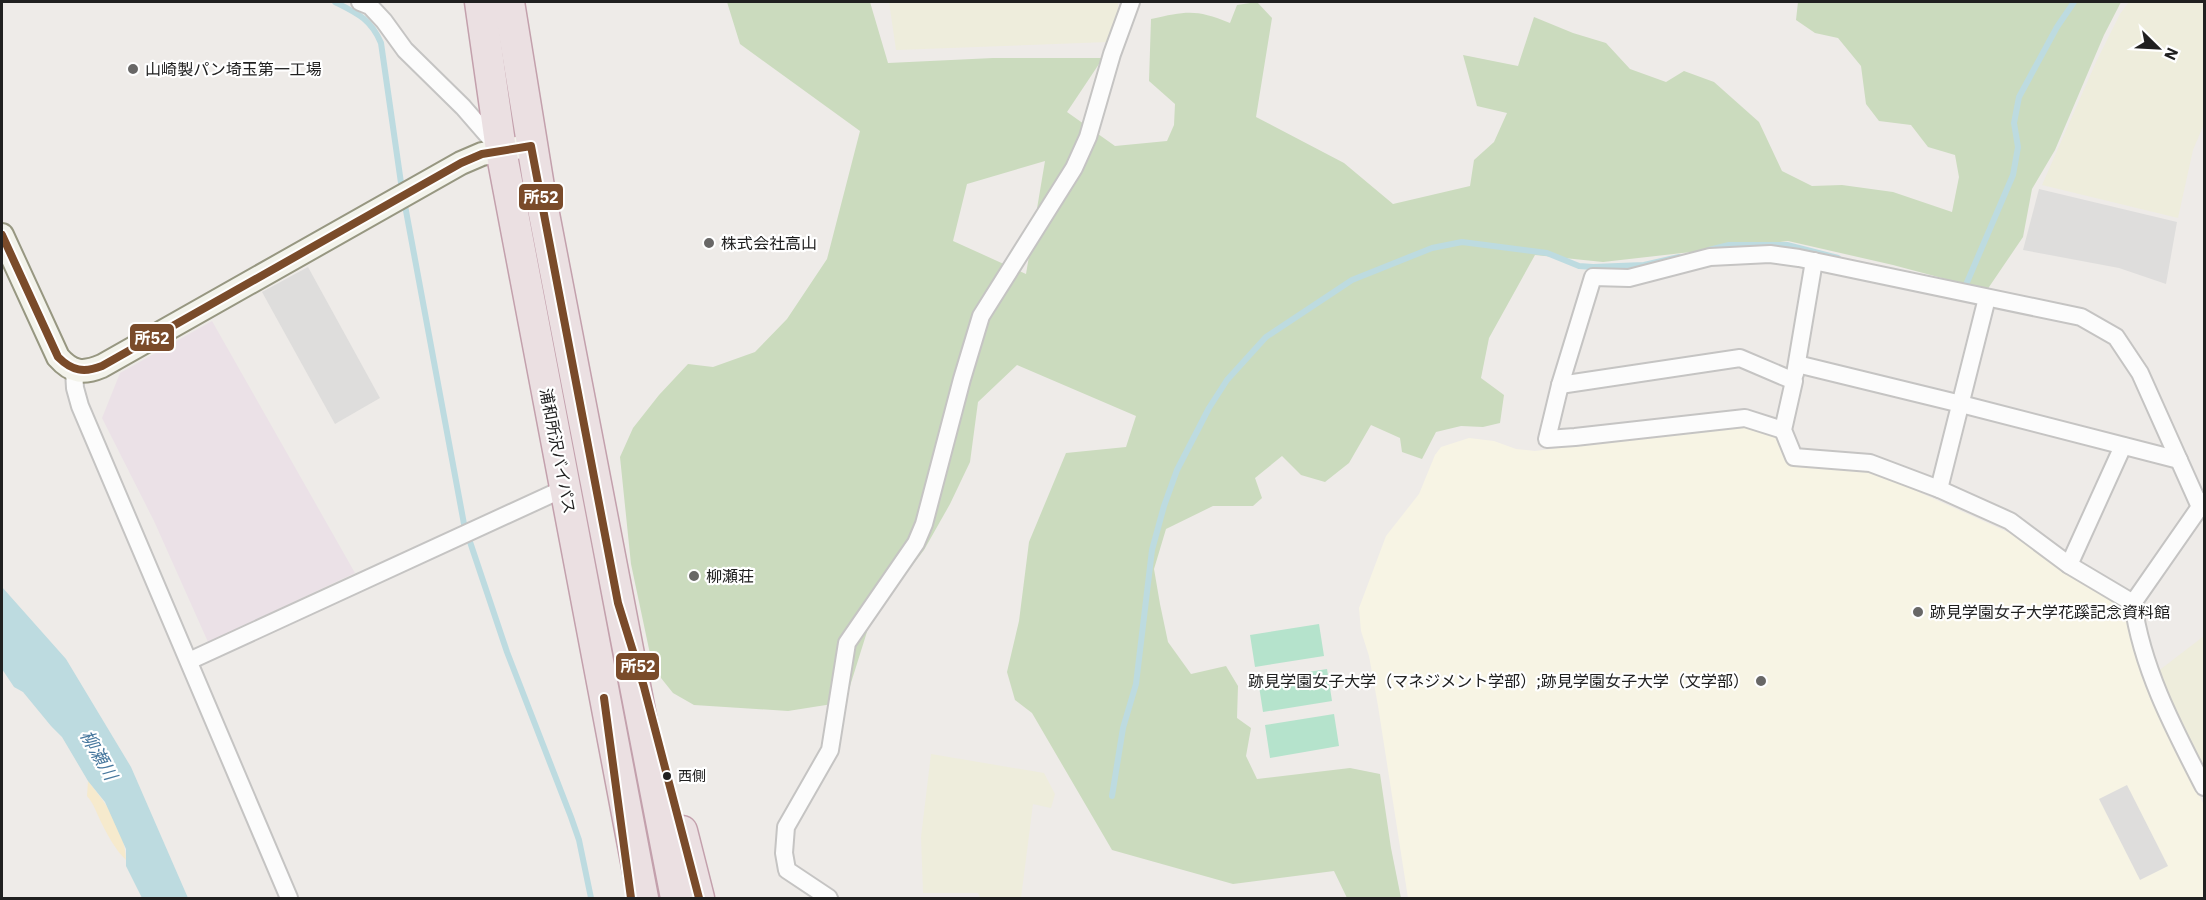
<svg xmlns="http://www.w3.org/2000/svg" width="2206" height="900" font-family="'IBM Plex Sans','Noto Sans JP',sans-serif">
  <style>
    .industrial { fill: #ebe1e7 }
    .education { fill: #f7f4e4 }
    .farmland { fill: #eeeddc }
    .forest { fill: #cbdbbe; fill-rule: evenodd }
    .sand { fill: #f6eacd }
    .pitch { fill: #b5e3cc }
    .parking { fill: #dedddc }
    .water { fill: #bddbe0 }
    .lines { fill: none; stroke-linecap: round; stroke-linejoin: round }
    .stream { stroke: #bddbe0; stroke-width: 6 }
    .street-casing { stroke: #c5c4c3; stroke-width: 20 }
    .secondary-casing { stroke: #979781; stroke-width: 26 }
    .highway-casing { stroke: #c3a0ac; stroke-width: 33 }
    .street { stroke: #fcfcfc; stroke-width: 16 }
    .secondary { stroke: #f3f3eb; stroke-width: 22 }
    .highway { stroke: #ebe0e2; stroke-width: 30 }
    .bus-1-casing { stroke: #fff; stroke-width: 12 }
    .bus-1 { stroke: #7a4b2a; stroke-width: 8 }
    .poi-dot { fill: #686766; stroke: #fff; stroke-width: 2 }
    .bus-dot { fill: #202020; stroke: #fff; stroke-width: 2 }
    .labels { text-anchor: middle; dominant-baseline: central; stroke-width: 4.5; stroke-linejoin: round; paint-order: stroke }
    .bus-label { font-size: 14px; fill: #202020; stroke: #fff; text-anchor: start }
    .poi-label { font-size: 16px; fill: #202020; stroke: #fff; text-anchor: start }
    .street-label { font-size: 16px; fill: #202020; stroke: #fff }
    .water-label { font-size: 18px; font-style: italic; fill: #48789e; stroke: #fff }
    .line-badge { stroke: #fff; stroke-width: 2 }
    .badge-label { font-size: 16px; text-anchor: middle; font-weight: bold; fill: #fff }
  </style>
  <rect width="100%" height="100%" fill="#eeebe8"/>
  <!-- industrial -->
  <path class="industrial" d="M212 321 355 573 208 642 154 521 102 418 120 373Z"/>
  <!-- education -->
  <path class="education" d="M1744 424 1775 435 1787 463 1863 467 2012 534 2055 565 2123 608 2162 721 2204 805V898H1408L1378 706 1369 656 1361 631 1359 608 1386 536 1419 494 1435 455 1441 447 1469 438 1494 441 1516 449 1535 451Z"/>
  <!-- farmland -->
  <g class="farmland">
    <path d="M889 2H1118L1119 19 1108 42 896 50Z"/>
    <path d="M2129 2H2204V124L2193 150 2178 218 2042 185 2097 60 2120 14Z"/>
    <path d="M2204 636V771L2172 710 2157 672Z"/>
    <path d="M931 754 1044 773 1055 794 1051 808 1033 804 1021 898H980L978 893H923L921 837Z"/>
  </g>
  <!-- forest -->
  <path class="forest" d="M727 2H870L888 63 993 58H1103L1067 112 1115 146 1167 141 1174 125 1175 104 1149 81 1151 19C1187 11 1196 9 1230 23L1237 5 1257 2 1272 18 1256 117 1344 163 1393 204 1470 186 1474 160 1494 142 1507 113 1477 106 1463 55 1518 66 1534 17 1573 33 1606 43 1630 69 1666 82 1684 71 1714 82 1759 122 1782 171 1812 186 1842 185 1893 192 1952 212 1959 177 1955 155 1928 147 1911 125 1879 121 1866 104 1861 66 1838 38 1815 33 1796 20 1798 2H2121L2104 35 2055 150 2032 189 2023 237 1987 290 1893 265 1788 241 1603 262 1535 255 1489 338 1481 378 1504 395 1500 423 1483 427 1461 426 1436 432 1422 459 1402 452 1400 438 1371 425 1349 463 1325 482 1301 475 1282 456 1255 478 1262 498 1253 506H1213L1166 529 1154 569 1160 604 1168 642 1191 674 1226 666 1238 686 1237 718 1251 728 1246 756 1257 779 1350 768 1380 774 1391 848 1401 898H1347L1334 871 1233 884 1112 850 1032 713 1015 700 1007 672 1019 621 1029 542 1066 453 1126 447 1136 416 1017 365 978 402 970 462 950 504 924 550 871 619 845 702 788 711 694 705 673 693 653 668 631 564 620 457 633 428 659 395 688 364 713 367 755 352 787 319 827 259 860 131 740 44ZM1045 161 1026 274 953 241 967 184Z"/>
  <!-- sand -->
  <path class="sand" d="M88 781C106 803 125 830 126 860 115 849 108 836 101 822 96 812 94 804 87 796Z"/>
  <!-- pitch -->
  <g class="pitch">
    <path d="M1319 624 1324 656 1255 667 1250 635Z"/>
    <path d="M1327 669 1332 701 1263 712 1258 680Z"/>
    <path d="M1334 714 1339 746 1270 758 1265 725Z"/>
  </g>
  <!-- parking -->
  <g class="parking">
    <path d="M2039 189 2177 222 2166 284 2119 268 2023 250Z"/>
    <path d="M308 267 380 398 335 424 262 292Z"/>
    <path d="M2127 785 2168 866 2140 880 2099 799Z"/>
  </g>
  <!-- water -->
  <path class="water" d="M2 587 66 659 131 767 188 898H142L126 866V849L105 802 88 781 62 737 51 726 23 692 14 687 2 669Z"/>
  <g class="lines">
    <!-- stream -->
    <g class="stream">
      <path d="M335 2C357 13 371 19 381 43L402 190"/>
      <path d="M404 200 464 524 507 652 571 817 579 840 591 898"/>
      <path d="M1709 250 1729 245H1787L1838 258"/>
      <path d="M1962 287H1965L2013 175 2018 147 2014 123 2019 97 2057 27 2074 2"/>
      <path d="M1112 796 1123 728 1136 684 1152 550 1164 506 1177 470 1209 408 1227 380 1266 337 1352 280 1432 248 1462 242 1547 253 1579 266 1593 267 1644 265 1679 257"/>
    </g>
    <!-- street casing -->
    <g class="street-casing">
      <g id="street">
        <path d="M360 2 370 6 384 21 405 50 463 107 496 145"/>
        <path d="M1797 364 1961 404 2179 460"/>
        <path d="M74 371 75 388 80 406 289 898"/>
        <path d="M1795 374 1814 261"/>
        <path d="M1560 385 1740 358 1794 381 1783 430 1794 457 1870 463 1939 489 2010 521 2069 565 2133 603"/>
        <path d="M1783 430 1745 418 1575 437 1547 439 1560 385 1593 277 1629 278 1710 257 1770 254 1799 258 2081 317 2116 337 2140 373 2200 507"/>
        <path d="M1939 489 1987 298"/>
        <path d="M2204 501 2133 603C2142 669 2174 729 2204 787"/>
        <path d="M2069 565 2123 446"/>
        <path d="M189 661 565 488"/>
        <path d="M829 898 787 870 784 853 786 827 830 750 847 643 916 543 924 524 962 379 981 316 1074 168 1088 137 1112 54 1131 2"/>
      </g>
    </g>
    <!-- secondary casing -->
    <g class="secondary-casing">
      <path id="secondary" d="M2 235 58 357C72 373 83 374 102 366L461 163 482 154 516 148"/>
    </g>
    <!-- highway casing -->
    <g class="highway-casing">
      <g id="highway">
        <path d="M480 2 501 150 643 898"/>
        <path d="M509 2 540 193 676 898"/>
        <path d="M682 831 699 898"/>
      </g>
    </g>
    <!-- street -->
    <use href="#street" class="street"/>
    <!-- secondary -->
    <use href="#secondary" class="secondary"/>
    <!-- highway -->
    <use href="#highway" class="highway"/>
    <!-- bus-1 casing -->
    <g class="bus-1-casing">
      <g id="bus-1">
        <path d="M2 235 58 357C72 371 84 373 102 366L461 163 482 154 531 146 618 603 644 687 699 898"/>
        <path d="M604 698 631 898"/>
      </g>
    </g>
    <!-- bus-1 -->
    <use href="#bus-1" class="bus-1"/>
  </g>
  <!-- markers -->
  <g class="poi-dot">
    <circle cx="133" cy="69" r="6"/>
    <circle cx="709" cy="243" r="6"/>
    <circle cx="694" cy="576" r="6"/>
    <circle cx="1918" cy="612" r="6"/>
    <circle cx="1761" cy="681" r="6"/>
  </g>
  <circle class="bus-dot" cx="667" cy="776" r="5"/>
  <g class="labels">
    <!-- bus labels -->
    <g class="bus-label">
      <text x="678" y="776">西側</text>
    </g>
    <!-- poi labels -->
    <g class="poi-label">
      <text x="145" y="69">山崎製パン埼玉第一工場</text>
      <text x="721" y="243">株式会社高山</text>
      <text x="706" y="576">柳瀬荘</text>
      <text x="1930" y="612">跡見学園女子大学花蹊記念資料館</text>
      <text x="1749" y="681" text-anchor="end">跡見学園女子大学（マネジメント学部）;跡見学園女子大学（文学部）</text>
    </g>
    <!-- street labels -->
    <g class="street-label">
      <text transform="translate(558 451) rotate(79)">浦和所沢バイパス</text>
    </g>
    <!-- water labels -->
    <g class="water-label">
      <text transform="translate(99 755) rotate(60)">柳瀬川</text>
    </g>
  </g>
  <g class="line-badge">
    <rect x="518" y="183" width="46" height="28" rx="6" fill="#7a4b2a"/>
    <rect x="129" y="323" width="46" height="29" rx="6" fill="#7a4b2a"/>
    <rect x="615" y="652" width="45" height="29" rx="6" fill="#7a4b2a"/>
  </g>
  <g class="badge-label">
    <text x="541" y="203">所52</text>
    <text x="152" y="344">所52</text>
    <text x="638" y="672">所52</text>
  </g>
  <!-- border -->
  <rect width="2206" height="900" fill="none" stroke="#202020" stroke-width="6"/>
  <!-- north arrow -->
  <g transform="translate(2158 48) rotate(114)" stroke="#ffffff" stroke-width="4.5" paint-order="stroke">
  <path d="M0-4.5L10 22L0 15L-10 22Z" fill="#202020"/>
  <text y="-9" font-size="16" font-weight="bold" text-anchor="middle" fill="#202020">N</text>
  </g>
</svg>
